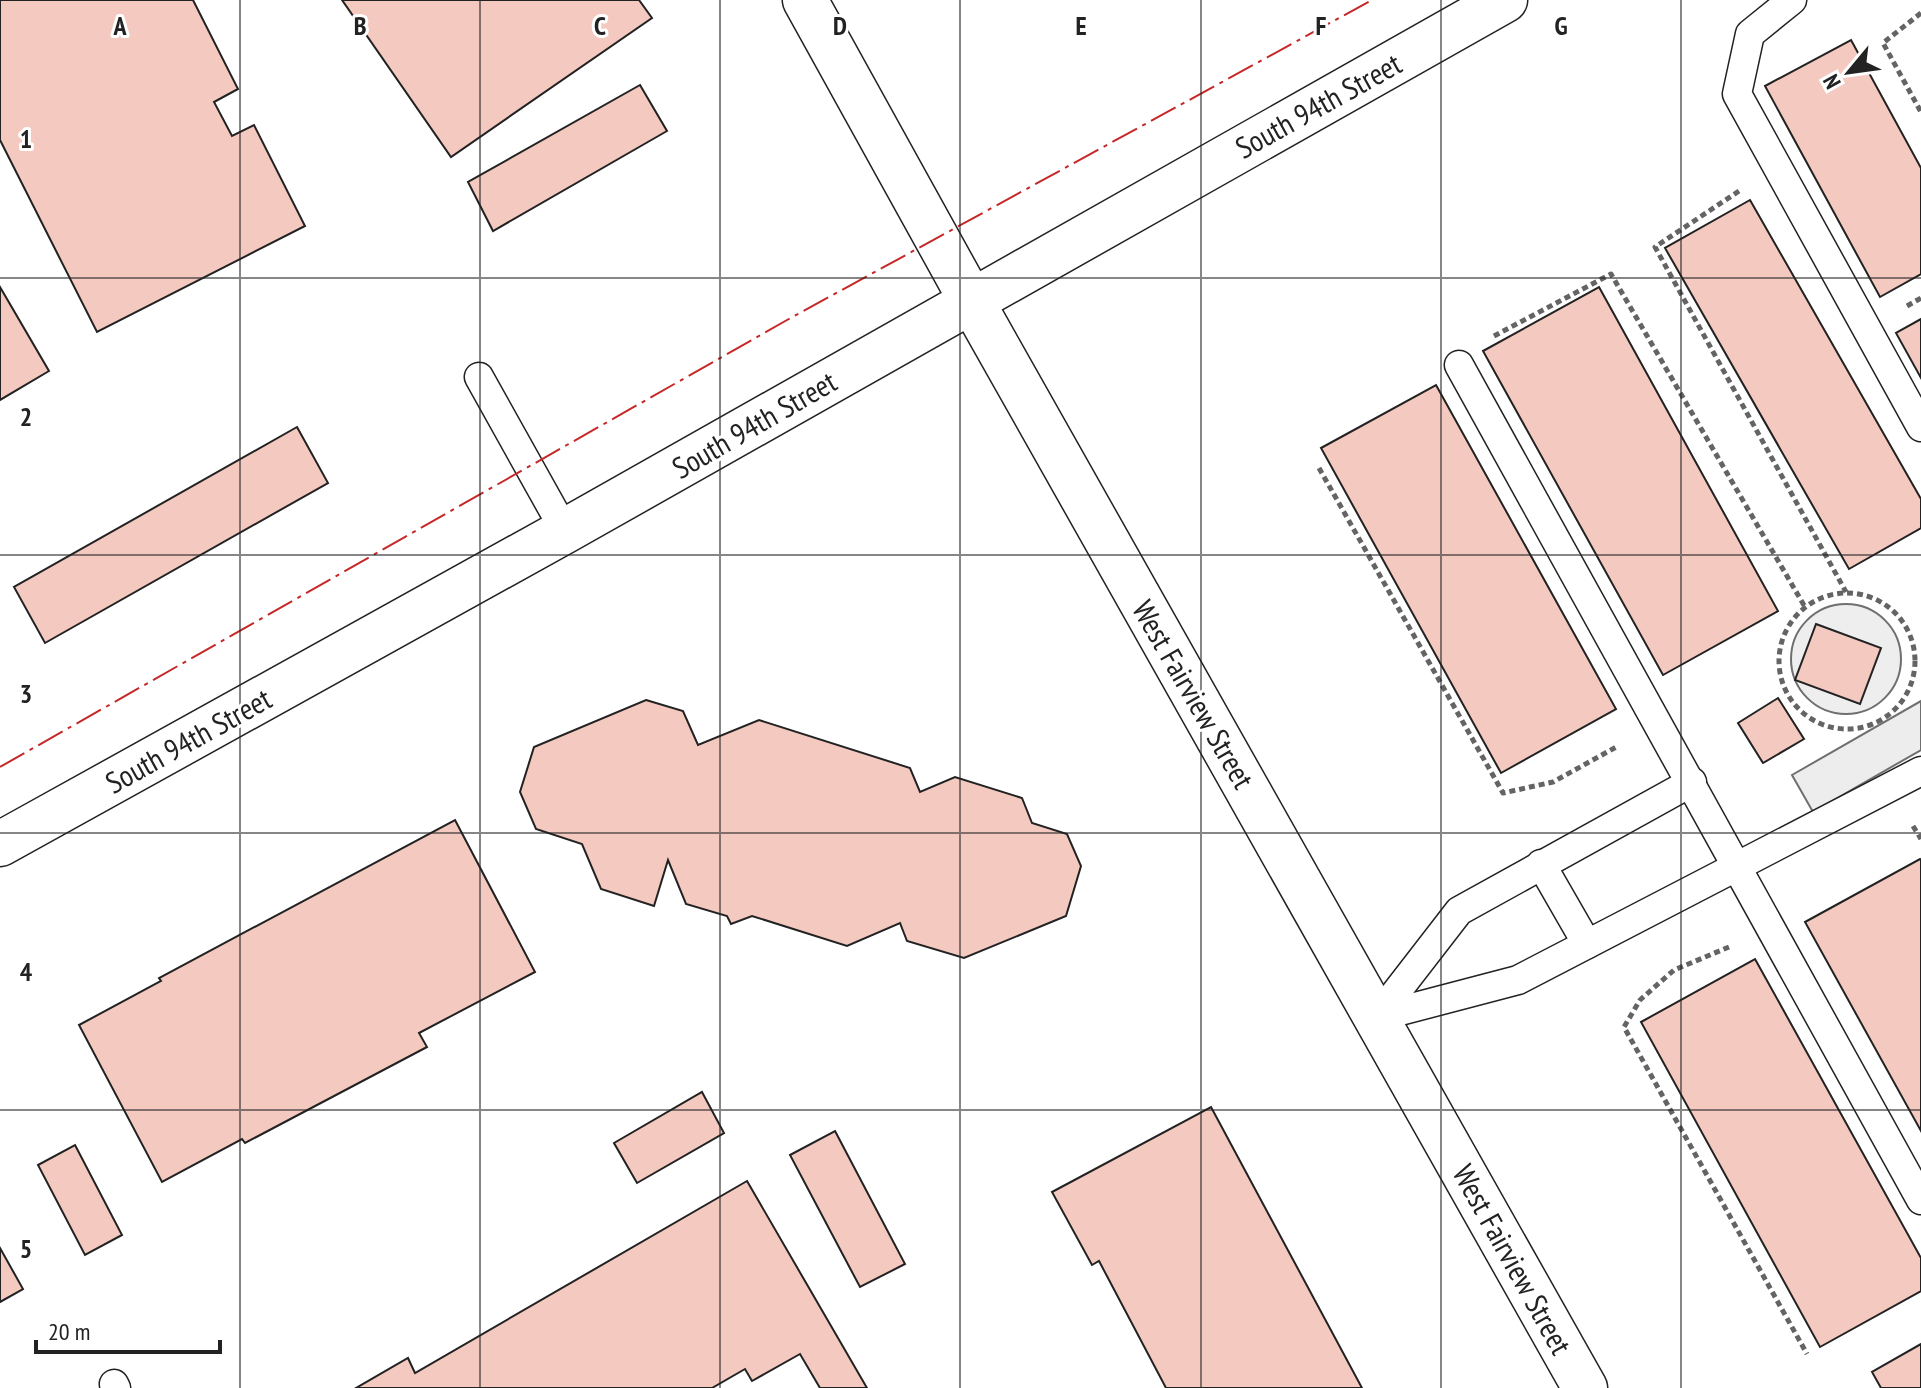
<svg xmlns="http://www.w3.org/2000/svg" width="1921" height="1388" font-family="'PT Sans Narrow',sans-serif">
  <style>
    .green { fill: #eee; stroke: #6f6f6f; stroke-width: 2 }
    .parking { fill: #ededed; stroke: #6f6f6f; stroke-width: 2 }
    .building { fill: #f3c9c0; stroke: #222; stroke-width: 2 }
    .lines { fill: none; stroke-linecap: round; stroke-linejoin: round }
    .lane-casing { stroke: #222; stroke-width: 31 }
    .street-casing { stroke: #222; stroke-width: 47 }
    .path { stroke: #646464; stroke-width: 5; stroke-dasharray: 6 4; stroke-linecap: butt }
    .lane { stroke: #fff; stroke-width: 28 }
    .street { stroke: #fff; stroke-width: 44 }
    .power { stroke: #c62828; stroke-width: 2; stroke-dasharray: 28 6 4 6; stroke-linecap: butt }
    .grid { fill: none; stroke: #222; stroke-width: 2; stroke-opacity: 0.55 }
    .labels { text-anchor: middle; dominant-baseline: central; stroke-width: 6; stroke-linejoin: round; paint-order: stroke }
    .street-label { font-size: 30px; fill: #222; stroke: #fff }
    .grid-label { font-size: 26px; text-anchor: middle; font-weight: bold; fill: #222; stroke: #fff; stroke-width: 6; stroke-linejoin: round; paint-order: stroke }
  </style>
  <rect width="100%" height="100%" fill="#fff"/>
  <!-- green -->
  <circle class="green" cx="1846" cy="659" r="55"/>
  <!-- parking -->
  <path class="parking" d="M1921 701V750L1813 812 1792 775Z"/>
  <!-- building -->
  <g class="building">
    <path d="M0 0H193L238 89 214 102 232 136 254 125 305 226 97 332 0 140Z"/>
    <path d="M342 0H639L652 18 451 157Z"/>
    <path d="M1851 40 1921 168V274L1880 297 1765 86Z"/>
    <path d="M640 85 667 131 493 231 468 182Z"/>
    <path d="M1750 200 1921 499V528L1849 569 1665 248Z"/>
    <path d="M0 287 49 371 0 400Z"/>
    <path d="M1599 287 1778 611 1663 675 1483 351Z"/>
    <path d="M1921 319V378L1896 333Z"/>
    <path d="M1436 385 1616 709 1501 773 1321 448Z"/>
    <path d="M297 427 328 483 45 643 14 587Z"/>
    <path d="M1816 624 1881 648 1860 704 1795 680Z"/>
    <path d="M1778 698 1804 739 1763 763 1738 723Z"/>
    <path d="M646 700 683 711 698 745 759 720 910 768 920 792 955 777 1022 798 1032 823 1067 834 1081 866 1066 916 964 958 907 941 900 923 847 946 752 916 731 924 727 916 686 904 668 860 654 906 601 889 582 844 536 829 520 792 534 747Z"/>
    <path d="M455 820 535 972 419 1033 427 1047 245 1143 242 1139 162 1182 79 1025 161 981 159 978Z"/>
    <path d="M1920 859 1921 860V1131L1805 922Z"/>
    <path d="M1755 959 1921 1258V1291L1820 1347 1641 1022Z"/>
    <path d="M702 1092 724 1133 637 1183 614 1143Z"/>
    <path d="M1211 1107 1362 1388H1166L1099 1261 1092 1265 1052 1192Z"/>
    <path d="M835 1131 905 1264 860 1287 790 1155Z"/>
    <path d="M75 1145 122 1235 85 1255 38 1165Z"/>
    <path d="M747 1181 867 1388H820L800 1354 752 1381 745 1369 712 1388H356L408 1358 415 1373Z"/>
    <path d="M0 1248 23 1289 0 1302Z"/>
    <path d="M1921 1344V1388H1881L1872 1372Z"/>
  </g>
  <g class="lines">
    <!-- lane casing -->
    <g class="lane-casing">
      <g id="lane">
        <path d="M1792 0 1750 34 1737 94 1921 427"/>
        <path d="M1459 365 1921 1200"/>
        <path d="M479 377 565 531"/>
        <path d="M1541 864 1587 944"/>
        <path d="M1377 1017 1518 980 1921 771"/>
        <path d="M1377 1017 1459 911 1692 782"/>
        <path d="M114 1384 116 1388"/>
      </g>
    </g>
    <!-- street casing -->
    <g class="street-casing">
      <g id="street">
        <path d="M805 0 971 300 1585 1388"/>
        <path d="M0 844 565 531 1505 0"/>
      </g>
    </g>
    <!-- path -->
    <g class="path">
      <path d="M1921 13 1883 43 1921 112"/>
      <path d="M1739 191 1655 247 1846 592"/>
      <path d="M1907 306 1921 298"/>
      <path d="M1494 336 1611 274 1805 607"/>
      <path d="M1319 468 1503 793 1553 782 1618 746"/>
      <circle cx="1847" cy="661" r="68"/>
      <path d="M1913 826 1921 839"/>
      <path d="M1729 947 1674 970 1640 1000 1624 1027 1807 1354"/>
    </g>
    <!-- lane -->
    <use href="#lane" class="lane"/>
    <!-- street -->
    <use href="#street" class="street"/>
    <!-- power -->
    <path class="power" d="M0 767 787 320 1372 0"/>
  </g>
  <!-- grid -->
  <path class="grid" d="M240 0V1388M480 0V1388M720 0V1388M960 0V1388M1201 0V1388M1441 0V1388M1681 0V1388M0 278H1921M0 555H1921M0 833H1921M0 1110H1921"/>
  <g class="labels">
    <!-- street labels -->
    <g class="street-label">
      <text transform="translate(1318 105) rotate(-29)">South 94th Street</text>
      <text transform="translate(754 424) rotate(-30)">South 94th Street</text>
      <text transform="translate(1194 694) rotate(60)">West Fairview Street</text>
      <text transform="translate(188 740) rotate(-29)">South 94th Street</text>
      <text transform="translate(1513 1259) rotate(61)">West Fairview Street</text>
    </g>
  </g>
  <g class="grid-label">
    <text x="120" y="35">A</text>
    <text x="360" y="35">B</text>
    <text x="600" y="35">C</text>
    <text x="840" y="35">D</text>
    <text x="1081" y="35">E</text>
    <text x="1321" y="35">F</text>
    <text x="1561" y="35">G</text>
    <text x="26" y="148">1</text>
    <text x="26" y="426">2</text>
    <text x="26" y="703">3</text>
    <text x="26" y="981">4</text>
    <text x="26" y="1258">5</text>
  </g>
  <!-- north arrow -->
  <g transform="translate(1849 72) rotate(241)" stroke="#ffffff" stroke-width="6" paint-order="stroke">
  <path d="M0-6L14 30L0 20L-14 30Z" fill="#222222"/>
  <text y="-12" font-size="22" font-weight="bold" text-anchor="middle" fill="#222222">N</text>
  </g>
  <!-- scale -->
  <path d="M36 1340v12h184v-12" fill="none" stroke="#222222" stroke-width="4"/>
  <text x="48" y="1340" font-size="24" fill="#222222" stroke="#ffffff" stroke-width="6" paint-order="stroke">20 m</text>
</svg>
